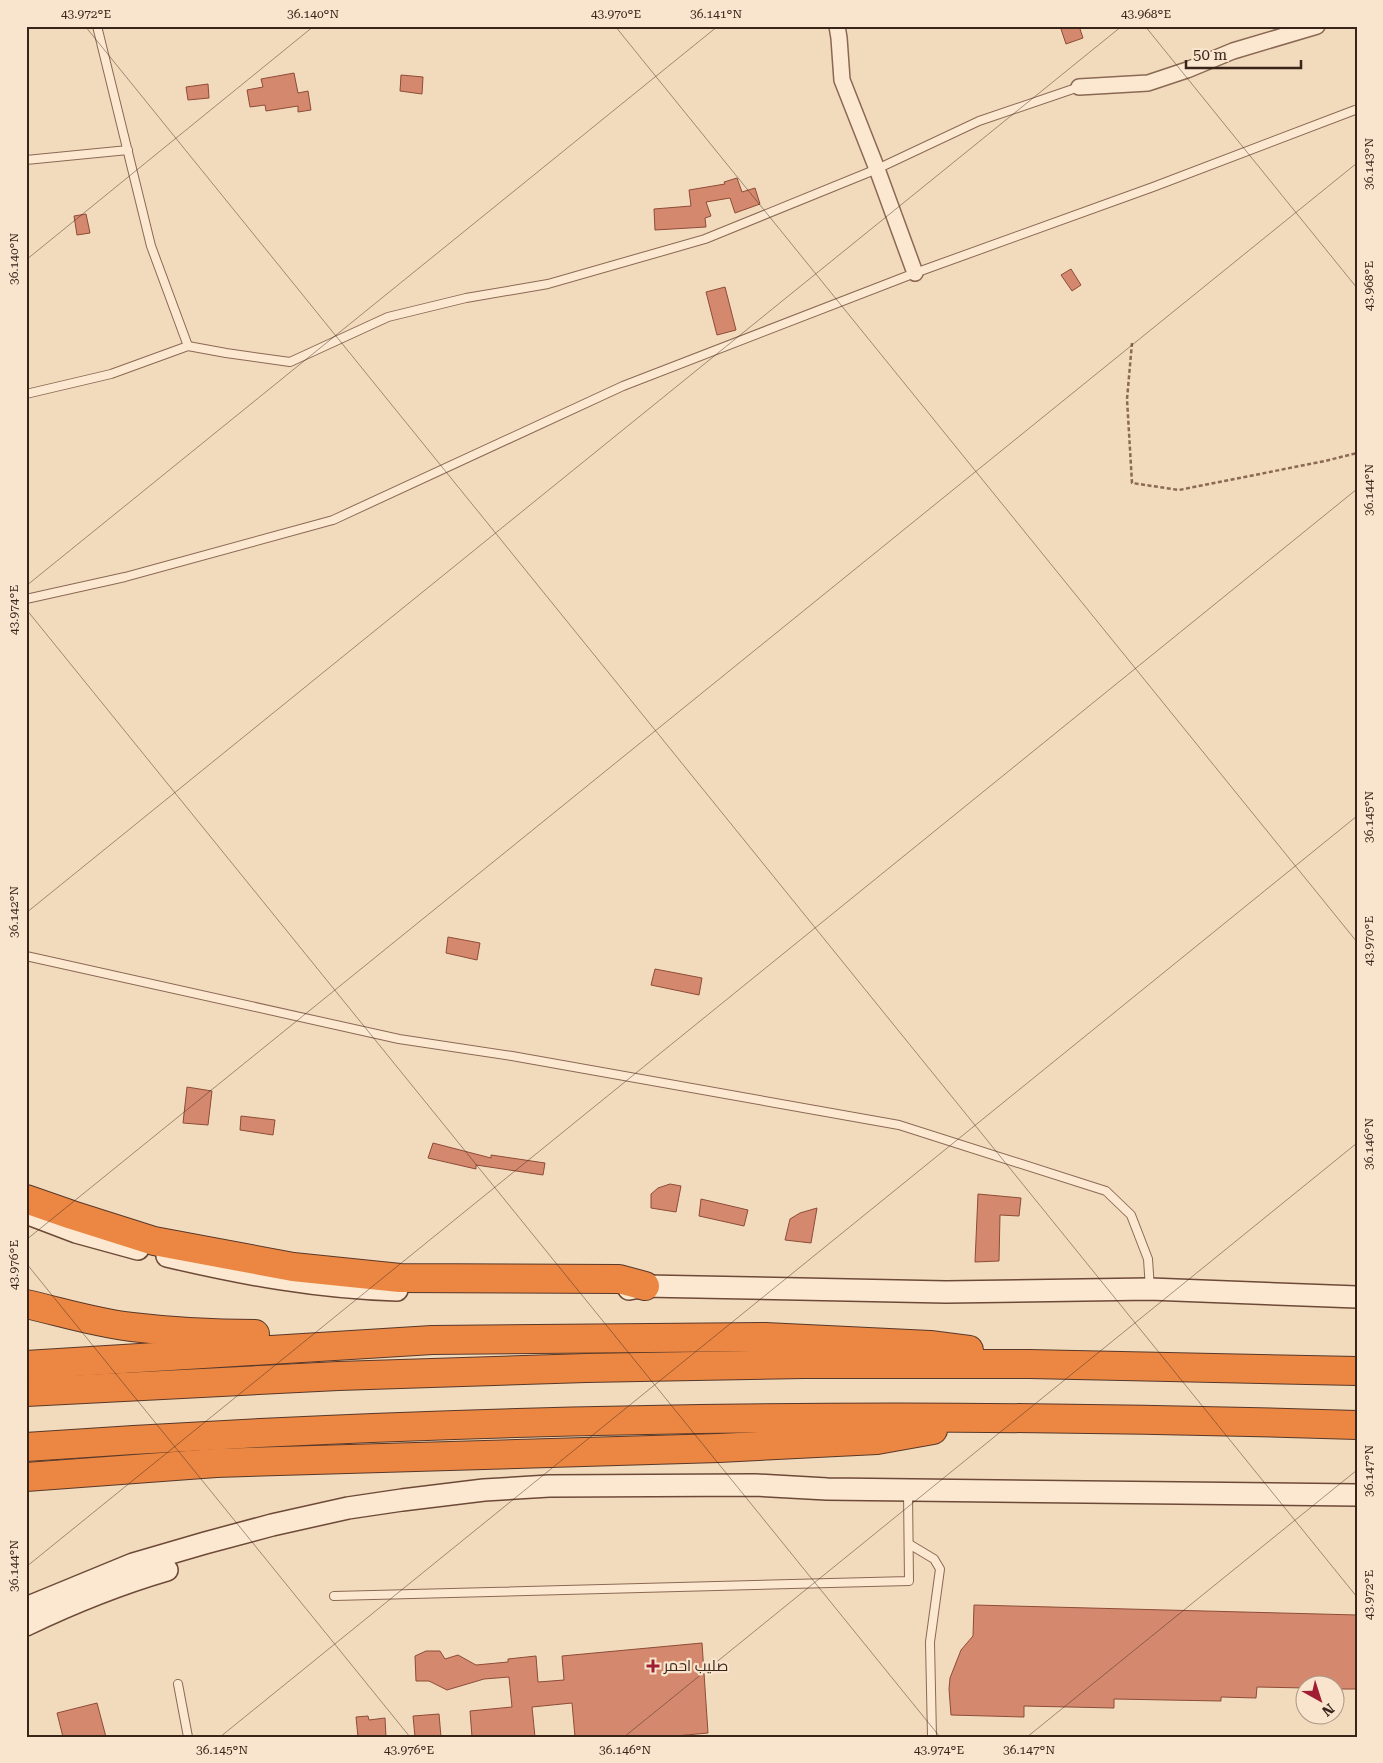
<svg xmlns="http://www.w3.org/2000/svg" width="1383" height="1763" font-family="'Roboto Serif',Cairo,serif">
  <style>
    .building { fill: #d4896e; stroke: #8d4c37 }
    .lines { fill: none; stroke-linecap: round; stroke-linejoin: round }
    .lane-casing { stroke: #8b6954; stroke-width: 10 }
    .street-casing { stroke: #8b6954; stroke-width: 18 }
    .secondary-casing { stroke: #6d4a37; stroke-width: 24 }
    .highway-casing { stroke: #583829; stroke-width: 30 }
    .path { stroke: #8b6954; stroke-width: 2.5; stroke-dasharray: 4 2.5; stroke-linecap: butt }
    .lane { stroke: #fce8d0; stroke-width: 8 }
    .street { stroke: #fce8d0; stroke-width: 15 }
    .secondary { stroke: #fce8d0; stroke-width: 21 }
    .highway { stroke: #eb8743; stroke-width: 28 }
    .ticks { fill: none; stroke: #39241a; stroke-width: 1; stroke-opacity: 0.45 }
    .poi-dot { fill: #a01e33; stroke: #f9e5cd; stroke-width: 2 }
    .labels { text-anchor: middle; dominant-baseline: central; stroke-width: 4.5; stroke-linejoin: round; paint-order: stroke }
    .poi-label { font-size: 15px; fill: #39241a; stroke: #f9e5cd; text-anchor: start }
    .neatline { fill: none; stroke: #39241a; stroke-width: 2 }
    .ticks-label { font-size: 12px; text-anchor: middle; fill: #39241a }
  </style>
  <rect width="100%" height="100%" fill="#f2dabc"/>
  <!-- building -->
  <g class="building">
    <path d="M1060 26H1079L1083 38 1066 44Z"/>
    <path d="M294 73 298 93 308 91 311 110 298 112V106L266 111 265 105 250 107 247 90 263 87 261 79Z"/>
    <path d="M401 75 423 77 422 94 400 91Z"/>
    <path d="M208 84 209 98 188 100 186 87Z"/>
    <path d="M737 178 742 192 755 188 760 204 735 213 730 198 706 202 711 216 705 218 706 227 655 230 654 209 691 206 689 190 725 184 724 182Z"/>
    <path d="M86 214 90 233 77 235 74 216Z"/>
    <path d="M1071 269 1081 285 1072 291 1061 275Z"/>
    <path d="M725 287 736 330 717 335 706 292Z"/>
    <path d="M448 937 480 943 477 960 446 953Z"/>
    <path d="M655 969 702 978 699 995 651 985Z"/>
    <path d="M187 1087 212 1091 208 1125 183 1123Z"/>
    <path d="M241 1116 275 1120 273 1135 240 1130Z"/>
    <path d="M433 1143 491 1158V1155L545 1163 543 1175 476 1165V1169L428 1158Z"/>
    <path d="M670 1184 681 1186 676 1212 651 1208V1194L658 1188Z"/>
    <path d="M978 1194 1021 1198 1019 1216 1000 1215 999 1261 975 1262Z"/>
    <path d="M701 1199 748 1210 744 1226 699 1216Z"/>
    <path d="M817 1208 811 1243 785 1240 790 1219 800 1213Z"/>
    <path d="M974 1605 1357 1615V1689H1336V1686H1306V1688L1257 1687 1256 1698 1221 1697V1701L1114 1699V1708L1024 1706V1717L951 1715 949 1689 950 1678 961 1650 973 1636Z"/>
    <path d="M702 1643 708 1733 665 1737H575L572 1703 532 1707 535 1737H472L470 1711 512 1707 509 1677 484 1679 447 1690 429 1681H416L415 1656 426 1651H440L445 1659 458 1655 476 1665 508 1662V1659L536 1656 538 1682 564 1680 562 1656Z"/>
    <path d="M97 1703 106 1737H63L57 1713Z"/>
    <path d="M439 1714 441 1737H415L413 1716Z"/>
    <path d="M368 1716 369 1720 385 1718 386 1737H358L356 1717Z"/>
  </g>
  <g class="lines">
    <!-- lane casing -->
    <g class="lane-casing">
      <g id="lane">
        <path d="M97 26 151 246 188 346"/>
        <path d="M26 160 128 150"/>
        <path d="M26 394 111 374 188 346 226 353 290 362 388 317 466 298 548 284 705 239 877 169 979 121 1079 87"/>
        <path d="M26 599 125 577 333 520 623 386 915 273 1153 187 1355 110"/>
        <path d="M26 956 399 1039 512 1056 899 1125 1106 1191 1131 1215 1148 1259 1150 1289"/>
        <path d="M909 1544 934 1559 940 1569 930 1642 932 1737"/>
        <path d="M334 1596 909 1581 908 1492"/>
        <path d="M178 1684 188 1737"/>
      </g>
    </g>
    <!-- street casing -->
    <g class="street-casing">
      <g id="street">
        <path d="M837 26 839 38 842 80 877 169 915 273"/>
        <path d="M1079 87 1148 83 1187 70 1233 51 1317 26"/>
      </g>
    </g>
    <!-- secondary casing -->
    <g class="secondary-casing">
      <g id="secondary">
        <path d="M26 1213 76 1232 138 1249"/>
        <path d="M167 1256C243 1274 319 1288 397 1290"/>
        <path d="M629 1289 645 1286 946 1292 1150 1289 1357 1297"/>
        <path d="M26 1608 133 1564 205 1543 272 1525 348 1508 402 1500 484 1490 549 1486 755 1485 827 1489 1357 1495"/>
        <path d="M26 1625C72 1603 119 1584 167 1570"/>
      </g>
    </g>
    <!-- highway casing -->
    <g class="highway-casing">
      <g id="highway">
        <path d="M26 1199 72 1215 154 1241 293 1267 400 1278 619 1279 645 1286"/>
        <path d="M26 1304C61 1312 96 1323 132 1327 173 1332 214 1334 255 1334"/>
        <path d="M26 1365 432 1340 765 1337 930 1345 969 1350"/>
        <path d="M26 1392 338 1376 586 1368 804 1364H1029L1357 1371"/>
        <path d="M26 1447C469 1416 914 1411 1357 1425"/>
        <path d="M26 1477 216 1463 719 1448 877 1440 933 1430"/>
      </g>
    </g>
    <!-- path -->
    <path class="path" d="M1132 343 1127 399 1132 483 1179 490 1325 461 1357 453"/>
    <!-- lane -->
    <use href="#lane" class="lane"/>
    <!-- street -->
    <use href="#street" class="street"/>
    <!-- secondary -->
    <use href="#secondary" class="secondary"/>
    <!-- highway -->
    <use href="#highway" class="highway"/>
  </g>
  <!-- ticks -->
  <path class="ticks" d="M85 26 1357 1597M615 26 1357 942M1145 26 1357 288M26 260 314 26M26 586 718 26M26 609 940 1737M26 913 1122 26M26 1240 1357 163M26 1263 410 1737M26 1567 1357 489M220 1737 1357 816M624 1737 1357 1143M1027 1737 1357 1470"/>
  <!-- markers -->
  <path class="poi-dot" d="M650.5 1658.5h5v5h5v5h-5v5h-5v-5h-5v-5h5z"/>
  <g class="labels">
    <!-- poi labels -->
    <g class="poi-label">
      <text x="664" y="1666">صلیب احمر</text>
    </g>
  </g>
  <!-- border -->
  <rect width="1383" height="1763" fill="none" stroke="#f9e5cd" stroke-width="55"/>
  <!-- north arrow -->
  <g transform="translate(1320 1700) rotate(141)"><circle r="24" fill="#f9e5cd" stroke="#ac9885"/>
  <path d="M0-4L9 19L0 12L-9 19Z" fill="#a01e33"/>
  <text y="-8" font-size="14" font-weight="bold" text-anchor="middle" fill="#39241a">N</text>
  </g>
  <!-- scale -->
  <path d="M1186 60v8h115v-8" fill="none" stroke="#39241a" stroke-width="2.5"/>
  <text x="1193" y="60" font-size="15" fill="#39241a" stroke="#f9e5cd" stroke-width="4" paint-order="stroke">50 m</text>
  <rect x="28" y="28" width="1328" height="1708" class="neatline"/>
  <g class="ticks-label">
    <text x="86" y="18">43.972°E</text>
    <text x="313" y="18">36.140°N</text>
    <text x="616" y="18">43.970°E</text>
    <text x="716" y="18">36.141°N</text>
    <text x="1146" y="18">43.968°E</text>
    <text transform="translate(1369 164) rotate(-90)" y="4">36.143°N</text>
    <text transform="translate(14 259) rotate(-90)" y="4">36.140°N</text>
    <text transform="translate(1369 286) rotate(-90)" y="4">43.968°E</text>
    <text transform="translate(1369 490) rotate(-90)" y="4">36.144°N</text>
    <text transform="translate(14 610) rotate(-90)" y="4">43.974°E</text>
    <text transform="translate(1369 817) rotate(-90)" y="4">36.145°N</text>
    <text transform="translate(14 912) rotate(-90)" y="4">36.142°N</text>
    <text transform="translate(1369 941) rotate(-90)" y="4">43.970°E</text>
    <text transform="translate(1369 1144) rotate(-90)" y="4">36.146°N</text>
    <text transform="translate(14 1265) rotate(-90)" y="4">43.976°E</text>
    <text transform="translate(1369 1471) rotate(-90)" y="4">36.147°N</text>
    <text transform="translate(14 1566) rotate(-90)" y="4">36.144°N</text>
    <text transform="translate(1369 1595) rotate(-90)" y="4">43.972°E</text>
    <text x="222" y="1754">36.145°N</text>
    <text x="409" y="1754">43.976°E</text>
    <text x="625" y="1754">36.146°N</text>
    <text x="939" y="1754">43.974°E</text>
    <text x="1029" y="1754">36.147°N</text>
  </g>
</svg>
